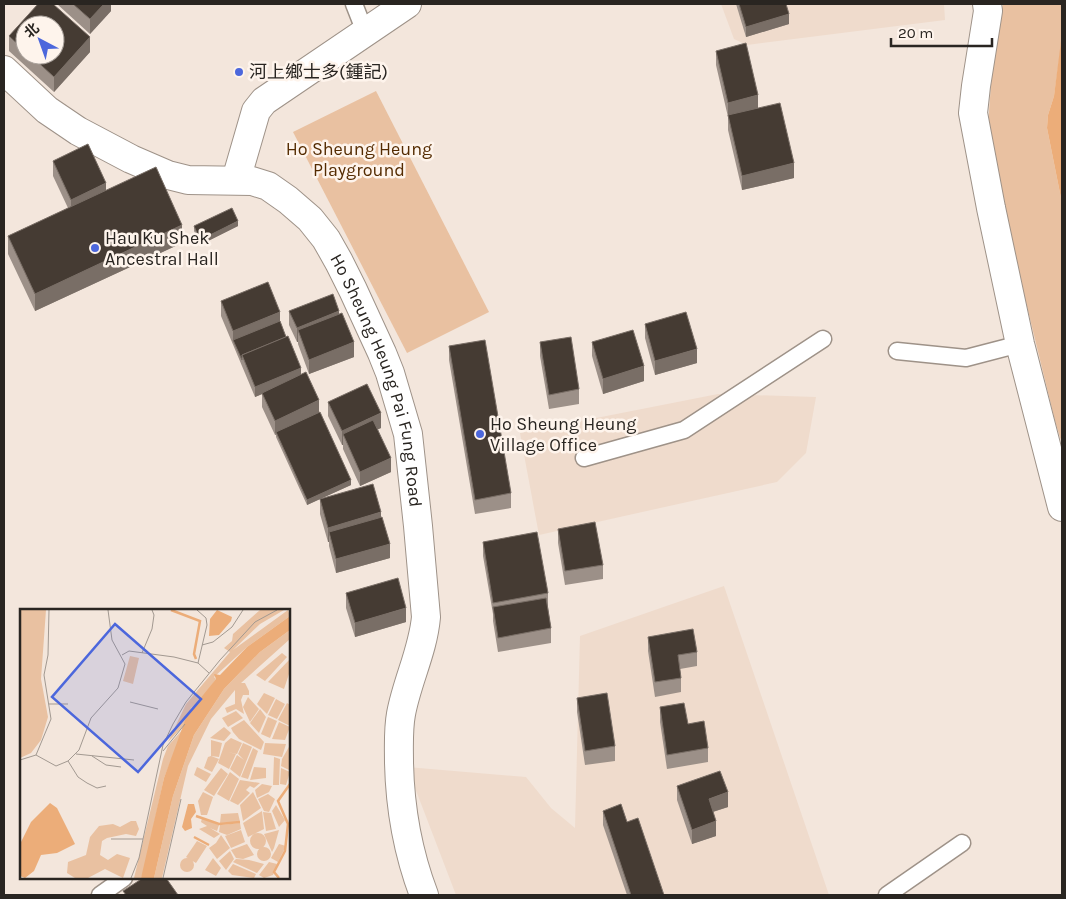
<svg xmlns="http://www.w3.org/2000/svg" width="1066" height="899" font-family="Karla,'Noto Sans SC',sans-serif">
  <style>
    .built { fill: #efdbcc }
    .green { fill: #e9c1a1 }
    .water { fill: #ecad79 }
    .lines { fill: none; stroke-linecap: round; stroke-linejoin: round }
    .lane-casing { stroke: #9e9288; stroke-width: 19 }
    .street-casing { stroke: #9e9288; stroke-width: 30 }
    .lane { stroke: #fff; stroke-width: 16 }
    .street { stroke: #fff; stroke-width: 28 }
    .wall { fill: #9c9088; fill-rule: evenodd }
    .shaded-wall { fill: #796e66 }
    .building { fill: #453b33; stroke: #796e66 }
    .poi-dot { fill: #4c67dc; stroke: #fef4ec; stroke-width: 2 }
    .labels { text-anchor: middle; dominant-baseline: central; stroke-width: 5; stroke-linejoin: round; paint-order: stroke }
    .poi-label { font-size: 18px; fill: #292521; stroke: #fef4ec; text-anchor: start }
    .park-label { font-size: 18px; fill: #542b01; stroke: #fef4ec }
    .street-label { font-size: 18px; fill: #292521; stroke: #fef4ec }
    .inset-river { fill: none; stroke: #ecad79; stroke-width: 2.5 }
    .inset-road { fill: none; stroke: #a29991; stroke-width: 1 }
    .view { fill: #4c67dc; fill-opacity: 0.15; stroke: #4c67dc; stroke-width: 2.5 }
    .inset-edge { fill: none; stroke: #292521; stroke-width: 2.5 }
  </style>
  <rect width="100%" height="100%" fill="#f3e6dc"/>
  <!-- built -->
  <g class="built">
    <path d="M721 4H944L945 20 747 45 734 39Z"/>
    <path d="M718 394 816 397 806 453 777 482 539 535 520 433Z"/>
    <path d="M724 586 829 895H456L407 767 526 777 551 808 575 828 580 636Z"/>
  </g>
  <!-- green -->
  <g class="green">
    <path d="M1003 4H1062V33L1060 54 1054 96 1048 115 1047 128 1062 203V444L1055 421 1021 282 988 125 992 71Z"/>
    <path d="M376 91 489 312 407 353 293 132Z"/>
  </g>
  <!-- water -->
  <path class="water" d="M1062 33V203L1047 128 1048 115 1054 96Z"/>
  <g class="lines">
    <!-- lane casing -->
    <g class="lane-casing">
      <g id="lane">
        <path d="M354 4 365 32"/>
        <path d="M897 351 966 358 1020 344"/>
        <path d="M584 458 684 430 823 339"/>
        <path d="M100 895 124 878"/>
        <path d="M887 895 962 843"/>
      </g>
    </g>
    <!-- street casing -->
    <g class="street-casing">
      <g id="street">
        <path d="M987 4 988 11 976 86 973 113 991 208 1020 344 1062 507"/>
        <path id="s1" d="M4 70 47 110 78 131 131 159 168 175 188 180 252 181 268 186 288 200 310 219 326 239 339 262 353 290 382 353 390 373 408 434 418 526 426 617C423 651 407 681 401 714 398 730 399 746 399 763 400 808 408 853 424 895"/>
        <path d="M236 180 256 111 264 101 407 4"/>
      </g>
    </g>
    <!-- lane -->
    <use href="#lane" class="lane"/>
    <!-- street -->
    <use href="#street" class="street"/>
  </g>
  <!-- wall -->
  <g class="wall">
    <path d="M38 4H53L90 37V52L54 92 9 51V36ZM25 25H55V55H25Z"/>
    <path d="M57 4H111V11L90 34Z"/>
    <path d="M736 4H786L789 24 746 37Z"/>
    <path d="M716 51 758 108 794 178 742 190 728 130V117L716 65Z"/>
    <path d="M53 161 106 190 182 243 35 311 8 254V236L68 208 53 176Z"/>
    <path d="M194 226H238L200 245 194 231Z"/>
    <path d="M221 301 280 321 301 375 319 412 351 485 320 499 381 517 390 558 336 573 329 546V542H328L320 514V499L307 505 276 437V435H275L262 407V394L255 397 221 316Z"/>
    <path d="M289 311 339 314 354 357 309 374 298 344V342H297L289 325Z"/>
    <path d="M645 324 697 363 655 375 645 338Z"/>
    <path d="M540 342 579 389V404L549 409 540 356Z"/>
    <path d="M592 342 644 381 603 394 592 356Z"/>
    <path d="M449 346 511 493V508L475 514 449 360Z"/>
    <path d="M328 402 381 428 378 429 391 472 360 486 343 449V445H342L328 416Z"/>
    <path d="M558 529 603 565V579L565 585 558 543Z"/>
    <path d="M483 542 548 593V607L551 628V643L498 652 493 621V614L483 556Z"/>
    <path d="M346 593 406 622 355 637 346 608Z"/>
    <path d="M648 637 697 652V666L680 669 681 678V692L655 697 648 651Z"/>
    <path d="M577 698 615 746V761L585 765 577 712Z"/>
    <path d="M660 707 688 724 708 748V762L667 769 660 722Z"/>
    <path d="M677 786 728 807 713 812 716 836 692 844 677 800Z"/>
    <path d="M603 811 627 822 664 895H627L603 825Z"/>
  </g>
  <!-- shaded-wall -->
  <g class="shaded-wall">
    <path d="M104 4H111V11L90 34V19Z"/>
    <path d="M789 14V24L746 37V27Z"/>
    <path d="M90 37V52L54 92V77Z"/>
    <path d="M758 95V109L728 117V103Z"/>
    <path d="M794 163V178L742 190V176Z"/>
    <path d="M106 183V198L71 215V200Z"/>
    <path d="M238 221V226L200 245V240Z"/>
    <path d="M182 225V243L35 311V294Z"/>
    <path d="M339 311V325L298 330V342H297V328Z"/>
    <path d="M280 312V326L233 340V331Z"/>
    <path d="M354 342V357L309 374V360Z"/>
    <path d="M697 349V363L655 375V361Z"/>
    <path d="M644 366V381L603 394V379Z"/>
    <path d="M301 368V378L255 397V387Z"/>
    <path d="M319 400V415L276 432 275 435V421Z"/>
    <path d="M381 413V428L347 443 343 434V445H342V431Z"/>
    <path d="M391 458V472L360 486V472Z"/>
    <path d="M351 480V485L307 505V500Z"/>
    <path d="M381 512V527L329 532V542H328V528Z"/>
    <path d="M390 544V558L336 573V559Z"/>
    <path d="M406 608V622L355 637V623Z"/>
    <path d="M728 792V807L709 813V799Z"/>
    <path d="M716 821V836L692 844V830Z"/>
  </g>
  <!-- building -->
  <g class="building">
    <path d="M38 4H53L90 37 54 77 30 55H55V25H25V51L9 36Z"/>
    <path d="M73 4H104L90 19Z"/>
    <path d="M739 4H786L789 14 746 27Z"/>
    <path d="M746 43 758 95 728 103 716 51Z"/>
    <path d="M780 103 794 163 742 176 728 115Z"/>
    <path d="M88 144 106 183 71 200 53 161Z"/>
    <path d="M156 167 182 225 35 294 8 236Z"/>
    <path d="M232 208 238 221 200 240 194 226Z"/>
    <path d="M268 282 280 312 233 331 221 301Z"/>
    <path d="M333 294 339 311 297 328 289 311Z"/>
    <path d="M686 312 697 349 655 361 645 324Z"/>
    <path d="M342 313 354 342 309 360 298 330Z"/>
    <path d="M280 321 286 337 242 355V360L233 340Z"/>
    <path d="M633 330 644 366 603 379 592 342Z"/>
    <path d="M288 336 301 368 255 387 242 355Z"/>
    <path d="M571 337 579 389 549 395 540 342Z"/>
    <path d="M485 340 511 493 475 500 449 346Z"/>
    <path d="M306 372 319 400 275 421 262 393Z"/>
    <path d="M367 384 381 413 342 431 328 402Z"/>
    <path d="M320 412 351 480 307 500 276 432Z"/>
    <path d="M373 420 391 458 360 472 343 434Z"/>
    <path d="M373 484 381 512 328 528 320 499Z"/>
    <path d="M382 517 390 544 336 559 329 532Z"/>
    <path d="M595 522 603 565 565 571 558 529Z"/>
    <path d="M537 532 548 593 493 603 483 542Z"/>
    <path d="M398 578 406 608 355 623 346 593Z"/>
    <path d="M546 598 551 628 498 638 493 607Z"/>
    <path d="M693 629 697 652 678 655 681 678 655 682 648 637Z"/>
    <path d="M607 693 615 746 585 751 577 698Z"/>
    <path d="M684 703 688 724 704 721 708 748 667 755 660 707Z"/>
    <path d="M720 771 728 792 709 799 716 821 692 830 677 786Z"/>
    <path d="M621 804 627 822 638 818 664 895H631L603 811Z"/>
    <path d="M143 878H166L178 895H126L123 891Z"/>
  </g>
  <!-- markers -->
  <g class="poi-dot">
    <circle cx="239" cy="72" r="5"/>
    <circle cx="95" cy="248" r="5"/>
    <circle cx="480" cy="434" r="5"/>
  </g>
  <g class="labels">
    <!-- poi labels -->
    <g class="poi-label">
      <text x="249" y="72">河上鄉士多(鍾記)</text>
      <text x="105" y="238">Hau Ku Shek<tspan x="105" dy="21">Ancestral Hall</tspan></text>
      <text x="490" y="424">Ho Sheung Heung<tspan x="490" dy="21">Village Office</tspan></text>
    </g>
    <!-- park labels -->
    <g class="park-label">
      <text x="359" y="149">Ho Sheung Heung<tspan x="359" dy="21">Playground</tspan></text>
    </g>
    <!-- street labels -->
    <g class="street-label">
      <text stroke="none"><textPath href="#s1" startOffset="529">Ho Sheung Heung Pai Fung Road</textPath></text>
    </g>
  </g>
  <!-- overview -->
  <g transform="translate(20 609)">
    <rect width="270" height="270" fill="#f3e6dc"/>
    <path d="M0 1H26L21 70 28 108 21 131 11 144 0 149ZM240 1H264L240 15 213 41 268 1 270 7 227 38 194 68 196 70 181 91 171 99 167 113 148 133 166 95 210 43 204 39 212 32 213 25ZM270 21V30L221 74H225L229 82V86H223L221 91 224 105 216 100 207 104 205 99 215 95V81L191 110 168 157 142 269H134L153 187 174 126 204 80 240 43ZM262 44 267 48 245 72 236 66ZM110 47 119 49 113 75 103 72ZM270 50V62L264 80 248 73ZM244 84 255 89 247 105 237 95ZM228 88 239 100 230 113 223 98ZM256 90 265 95 257 110 248 106ZM267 94 270 96V117L258 111ZM240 100 246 108 239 124 230 114ZM216 102 223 109 208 118 202 109ZM248 108 257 112 250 129 241 125ZM224 111 244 133 241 141 219 130 213 123 211 119ZM259 113 270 118 265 131 252 130ZM204 118 211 124 204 132 190 129ZM164 119 144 169 124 261 121 269H114L143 150 148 137ZM211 129 222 134 217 145 208 143 216 145 209 160 198 154 205 134ZM191 131 202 134 199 148 191 147 199 150 192 163 184 159 188 148 191 147ZM223 134 232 138 220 168 210 160 217 146 224 151 218 145ZM245 134 266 135 262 148 243 145ZM270 136V159L269 161 261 157 262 150ZM233 139 238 142 228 170 221 168ZM254 148 260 150 259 176H253ZM177 158 191 165 186 173 174 166ZM234 158 246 159V169L230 171ZM201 159 208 165 194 187 184 181ZM261 159 270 163 266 176 260 175ZM210 163 219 170 209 192 197 185ZM220 171 240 174 234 179 230 177 226 181 230 184 218 196 210 192ZM242 175 252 177 249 183 237 189 235 181ZM183 183 193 188 187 206H181L178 192ZM233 183 241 199 223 212 220 196ZM248 185 255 190 249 203 244 202 238 190ZM256 196 265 211 259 218 252 202ZM242 202 244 220 228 228 223 214ZM243 203 251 204 256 220 246 222ZM218 204 220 213 200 214 201 205ZM182 209 199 216 197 222 190 219 200 225 194 229 179 220 187 217 181 213ZM111 212H116L119 220 116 227 106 225 87 229 82 232 80 246 88 251 97 245 110 249 103 269 85 260 68 269H55L47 264 48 253 66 246 70 228 79 217 93 215 100 218ZM220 214 221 220 207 226 199 223 200 216ZM221 221 225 233 211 239 205 227ZM259 221 254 239 252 243 244 225ZM230 232a8 8 0 1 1 16 0a8 8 0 1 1-16 0ZM201 226 210 239 197 250 189 239 196 234ZM177 232 187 237 176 254 166 248ZM227 235 234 246 223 250 216 249 211 241ZM259 235 266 237 258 253 251 249ZM237 245a7 7 0 1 1 14 0a7 7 0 1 1-14 0ZM210 242 214 250 206 261 199 252ZM193 249 201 259 196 267 185 261ZM160 256a7 7 0 1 1 14 0a7 7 0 1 1-14 0ZM216 250 229 251 244 255 237 264 213 253ZM249 253 257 255 253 266 244 269 239 266ZM213 255 236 265 234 269 212 266 208 262Z" fill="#e9c1a1"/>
    <path d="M197 1 212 8 211 12 199 26 189 27 190 10ZM270 7V21L240 43 204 80 174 126 153 187 134 269H121L144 169 167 106 196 70 194 65 200 66 227 38ZM30 194 37 199 55 235 37 244 21 246 14 262 5 269 0 267 1 233 11 213ZM168 195H174L176 203 171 210 172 219 165 222 162 218Z" fill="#ecad79"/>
    <path class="inset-river" d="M151 1 180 12 174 45 176 50M176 207 199 215 220 213M174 228 189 236M259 269 254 263 265 242 268 215 258 192 270 175"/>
    <path class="inset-road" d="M177 1 186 9 187 16 178 54M182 36 193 33 212 18 223 1M122 44 132 20 134 6 132 1M102 46 109 42 154 48 178 54 189 64M110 93 138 100M29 95H48M143 142 165 115M56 145 114 151M16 146 31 110 24 66 28 46 29 1M72 147 86 156 101 158M0 151 16 146 36 157 48 152 59 141 71 109 98 79 105 55 92 31 88 1M48 152 58 168 67 174 77 179 86 177M91 230H123M111 269 119 249 143 136 153 115 166 93 200 51 235 13 257 1M143 269 161 190"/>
    <path class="view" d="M95 15 181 90 118 163 32 88Z"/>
    <rect width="270" height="270" class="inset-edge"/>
  </g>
  <!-- border -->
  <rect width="1066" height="899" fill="none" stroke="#292521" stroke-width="10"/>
  <!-- north arrow -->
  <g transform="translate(40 40) rotate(319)"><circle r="24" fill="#fef4ec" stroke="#a9a19b"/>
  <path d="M0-4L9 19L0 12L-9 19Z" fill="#4c67dc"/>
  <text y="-8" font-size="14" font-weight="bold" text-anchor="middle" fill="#292521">北</text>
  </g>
  <!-- scale -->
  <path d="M891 38v8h101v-8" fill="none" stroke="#292521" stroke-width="2.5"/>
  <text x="898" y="38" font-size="15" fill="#292521" stroke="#fef4ec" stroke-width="4" paint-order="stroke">20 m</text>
</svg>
